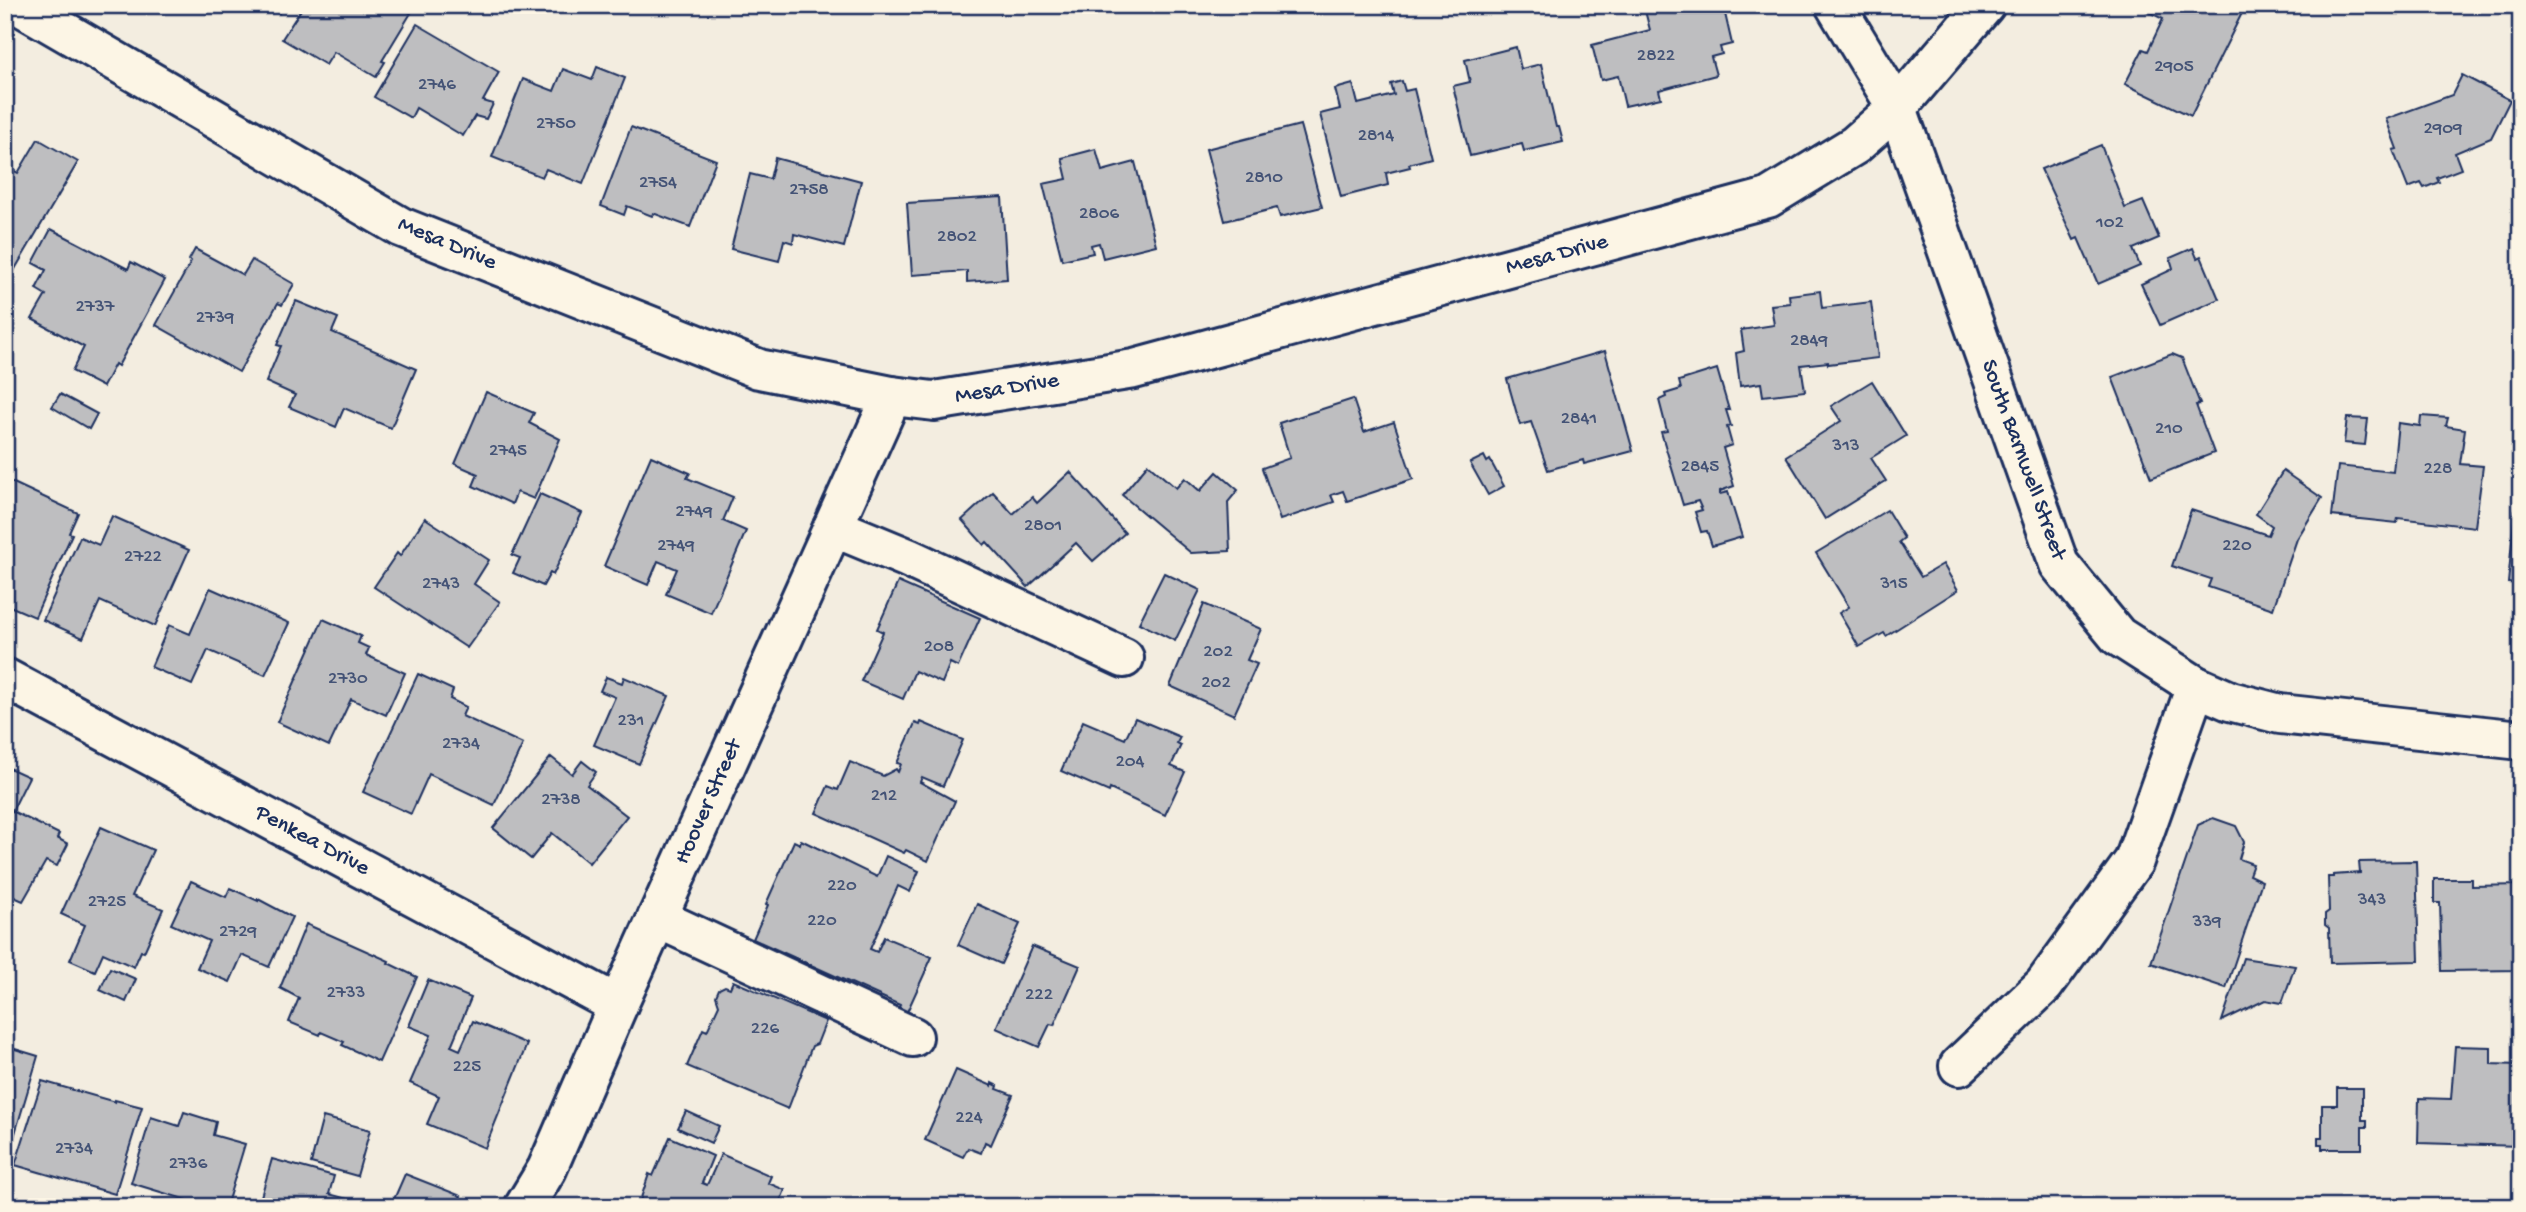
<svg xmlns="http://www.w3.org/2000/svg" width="2526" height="1212" font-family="'Gochi Hand',sans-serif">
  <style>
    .building { fill: #bebec0; stroke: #1b2f5e; stroke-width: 2 }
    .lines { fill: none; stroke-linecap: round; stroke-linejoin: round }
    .minor-casing { stroke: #1b2f5e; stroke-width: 44 }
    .major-casing { stroke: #1b2f5e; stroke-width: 44 }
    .minor { stroke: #fcf5e5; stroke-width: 38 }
    .major { stroke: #fcf5e5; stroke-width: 38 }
    .labels { text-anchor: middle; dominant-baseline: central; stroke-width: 5; stroke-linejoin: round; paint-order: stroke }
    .number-label { font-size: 19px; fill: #445376 }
    .street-label { font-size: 23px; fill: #1b2f5e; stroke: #fcf5e5 }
  </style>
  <rect width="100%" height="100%" fill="#f3ede0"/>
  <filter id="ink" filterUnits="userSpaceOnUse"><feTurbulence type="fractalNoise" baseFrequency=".0143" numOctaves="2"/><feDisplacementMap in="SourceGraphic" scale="14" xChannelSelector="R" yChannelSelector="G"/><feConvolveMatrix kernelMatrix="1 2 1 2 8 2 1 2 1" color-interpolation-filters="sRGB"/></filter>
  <g filter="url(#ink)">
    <!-- building -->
    <g class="building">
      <path d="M266 5H283L279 13Z"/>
      <path d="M304 5H413L409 12 411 13 382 61 385 62 376 77 334 52 326 65 282 39Z"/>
      <path d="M1652 5H1682L1683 8 1693 5H1723L1732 44 1720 47 1722 54 1711 57 1716 75 1659 90 1661 98 1625 106 1618 76 1601 80 1592 45 1650 30 1644 7Z"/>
      <path d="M2135 5H2246L2191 116 2125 84 2143 49 2148 51 2163 19Z"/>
      <path d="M417 24 499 72 483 101 493 104 486 119 475 116 463 136 416 108 411 118 374 97Z"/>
      <path d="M1516 47 1521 69 1541 64 1556 127H1559L1563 142 1524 151 1522 144 1470 156 1453 86 1470 82 1465 60Z"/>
      <path d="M597 67 625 78 583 184 546 169 542 177 492 157 523 79 554 91 563 69 592 80Z"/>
      <path d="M2462 75 2510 100 2491 138 2455 153 2461 169 2437 178 2439 182 2424 188 2421 183 2408 188 2393 150 2397 149 2386 119 2452 95Z"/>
      <path d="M1402 81 1405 91 1414 89 1431 158 1409 164 1410 167 1386 173 1388 185 1341 197 1320 114 1340 109 1335 89 1353 84 1358 104 1394 95 1391 84Z"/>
      <path d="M1300 125 1322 207 1280 217 1277 208 1225 221 1206 149Z"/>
      <path d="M631 127 716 160 690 227 653 213 652 216 627 206 624 215 601 206Z"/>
      <path d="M38 139 78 162 5 286V166L18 173Z"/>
      <path d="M2101 145 2125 208 2143 201 2159 238 2133 249 2140 266 2098 284 2078 238 2074 240 2041 169Z"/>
      <path d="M1096 149 1102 171 1135 162 1156 245 1103 258 1099 243 1091 245 1093 253 1062 260 1043 184 1067 179 1062 158Z"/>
      <path d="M775 158 861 181 844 247 794 234 793 243 784 240 779 261 731 249 750 174 770 179Z"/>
      <path d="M1002 197 1007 279 967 282V271L912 275 907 203Z"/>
      <path d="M51 229 128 269 131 262 165 280 118 366 115 364 103 387 72 371 84 347 32 319 46 295 36 289 46 270 33 263Z"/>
      <path d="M2193 248 2197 258 2201 256 2219 299 2160 325 2141 284 2169 271 2173 268 2170 258Z"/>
      <path d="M195 249 243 275 252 260 294 284 282 305 278 303 239 372 156 325 191 262 189 260Z"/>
      <path d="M1820 291 1822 308 1871 302 1878 358 1828 364V362L1801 365 1805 391 1763 396 1761 383 1740 386 1736 353 1744 351 1741 330 1774 325 1771 305 1790 303 1789 295Z"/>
      <path d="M296 301 338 318 332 332 416 369 391 428 344 408 336 427 289 407 295 395 266 382 281 346 277 345Z"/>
      <path d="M1605 351 1633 451 1584 464 1583 460 1548 470 1531 422 1520 425 1507 379Z"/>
      <path d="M2172 354 2182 358 2200 404 2196 405 2214 453 2151 478 2112 377Z"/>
      <path d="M1717 369 1729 410H1726L1731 426 1727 427 1732 445 1723 448 1734 486 1720 491V494L1728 492 1742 537 1712 546 1707 531 1701 532 1695 512 1702 510 1698 501 1683 505 1661 432 1667 431 1659 400 1666 397 1665 394 1681 389 1679 381Z"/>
      <path d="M1872 381 1906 436 1871 458 1886 481 1825 519 1786 456 1841 421 1831 406Z"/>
      <path d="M486 392 534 413 529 423 560 439 534 499 517 492 512 504 473 486 478 474 455 464Z"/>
      <path d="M60 394 97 414 89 429 52 407Z"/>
      <path d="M1353 399 1364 432 1394 422 1413 479 1347 501 1343 491 1331 495 1334 502 1280 520 1262 468 1290 458 1279 423Z"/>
      <path d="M2421 416 2448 418 2446 426 2465 429 2460 464 2483 466 2475 527 2398 518 2397 523 2332 516 2338 466 2393 472 2398 423 2420 426Z"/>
      <path d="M2347 418 2368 419 2365 445 2344 443Z"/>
      <path d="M651 456 690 473 687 478 733 497 723 521 746 531 711 613 666 594 677 569 658 561 648 585 604 566Z"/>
      <path d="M1484 456 1487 462 1490 460 1504 486 1488 495 1470 463Z"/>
      <path d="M1148 464 1176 488 1185 478 1200 491 1217 472 1238 490 1228 502 1230 551 1191 553 1122 495Z"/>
      <path d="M2283 471 2322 498 2297 539 2273 609 2208 587 2211 579 2172 566 2191 510 2268 535 2272 526 2256 514Z"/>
      <path d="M1070 472 1125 533 1093 561 1076 543 1028 587 987 542 984 545 962 520 993 492 1013 514 1032 497 1037 503Z"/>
      <path d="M5 479 78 513 69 533 72 534 35 617 5 604Z"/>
      <path d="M540 494 582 513 553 575 550 573 543 586 513 573 520 558 512 555Z"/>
      <path d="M1887 510 1904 538 1899 542 1921 577 1943 564 1958 590 1886 636 1884 633 1859 647 1839 613 1849 607 1816 553Z"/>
      <path d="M2515 510 2521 511V584L2508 583Z"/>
      <path d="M112 516 189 550 155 626 100 601 83 638 43 620 80 537 99 545Z"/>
      <path d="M425 518 489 560 474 584 500 602 467 648 374 587 397 553 400 556Z"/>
      <path d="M1164 573 1200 590 1175 641 1139 623Z"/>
      <path d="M898 582 980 618 958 667 950 663 942 683 915 671 903 699 861 681 883 632 877 629Z"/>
      <path d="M210 588 289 623 265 675 208 650 192 685 151 667 169 625 190 634Z"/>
      <path d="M1204 604 1261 629 1247 660 1257 664 1234 715 1170 686Z"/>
      <path d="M323 619 361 636 358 643 369 648 366 655 405 673 386 715 351 699 329 746 277 722Z"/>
      <path d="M418 674 453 690 450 699 466 707 462 716 523 744 494 805 429 774 411 814 363 792Z"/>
      <path d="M606 677 622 683 624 677 669 696 639 764 594 745 615 697 600 691Z"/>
      <path d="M1135 718 1180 737 1177 743 1181 745 1171 766 1185 772 1165 815 1110 789 1109 792 1061 771 1083 721 1125 739Z"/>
      <path d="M921 722 963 740 943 786 922 777 920 782 955 801 928 861 906 850 904 853 816 813 828 786 838 790 850 762 883 776 896 769 898 772 901 764 897 763 915 723 920 725Z"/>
      <path d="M551 757 572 774 582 761 596 772 587 785 627 816 589 863 552 833 531 859 493 828Z"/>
      <path d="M5 766 29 777 12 811 59 834 57 838 68 844 57 866 46 861 23 901 5 893Z"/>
      <path d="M2213 818 2236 826 2244 842 2239 859 2253 864 2249 875 2262 881 2226 988 2151 963 2198 825Z"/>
      <path d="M101 827 153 850 132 896 163 909 144 952 141 951 134 967 103 953 95 971 70 960 85 925 61 914Z"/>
      <path d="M801 840 877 877 886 856 919 871 910 892 898 886 870 949 877 952 884 937 932 957 907 1012 898 1009 900 1005 753 939 768 905 766 904 794 841 800 844Z"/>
      <path d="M2416 861 2419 961 2330 963 2329 928 2325 925V914L2329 911 2328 877H2333V875L2360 873 2359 862Z"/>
      <path d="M2434 879H2472V886L2521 885V970L2442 971 2440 903H2434Z"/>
      <path d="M191 881 226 897 230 888 258 901V899L292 917 269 967 242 955 230 982 197 968 209 941 171 924Z"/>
      <path d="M977 904 1020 924 1001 964 958 945Z"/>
      <path d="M306 924 389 961 388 963 417 977 379 1062 342 1045 344 1042 321 1032 320 1035 289 1022 299 998 280 988Z"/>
      <path d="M1032 946 1080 966 1054 1025 1050 1024 1039 1047 996 1028Z"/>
      <path d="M2243 958 2295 966 2282 1003 2265 1000 2222 1021Z"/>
      <path d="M110 968 136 979 126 1002 100 990Z"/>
      <path d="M428 980 471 998 451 1046 460 1050 473 1021 527 1044 485 1148 427 1124 439 1096 410 1083 431 1035 409 1026Z"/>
      <path d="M733 981 826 1021 817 1044 812 1046 788 1109 687 1066 703 1029 707 1031 719 1005 716 996 719 989 725 986 730 988Z"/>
      <path d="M5 1046 38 1056 14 1137 5 1134Z"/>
      <path d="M2455 1046 2491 1047V1064L2519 1065 2521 1146 2418 1143 2419 1098 2451 1099Z"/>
      <path d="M956 1070 992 1086V1083L998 1086 997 1089 1013 1095 991 1145 985 1142 981 1153 968 1148 963 1157 925 1140Z"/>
      <path d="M42 1081 115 1102V1100L142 1107 115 1194 15 1165Z"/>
      <path d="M2337 1088H2362V1120H2367V1127H2362V1149H2322V1144H2318V1137H2322V1105H2337Z"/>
      <path d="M686 1111 719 1126 711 1143 678 1128Z"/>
      <path d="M184 1112 216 1122 213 1135 245 1144 226 1207H185L187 1200 131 1183 151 1117 179 1126Z"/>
      <path d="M323 1117 370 1130 357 1176 311 1163Z"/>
      <path d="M670 1137 713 1156 702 1183 707 1185 721 1154 771 1176 768 1183 785 1190 778 1207H718L712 1204 710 1207H638L649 1174 653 1176Z"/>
      <path d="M272 1159 334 1176 329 1194 351 1200 349 1207H258Z"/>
      <path d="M405 1174 461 1196 456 1207 391 1206Z"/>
    </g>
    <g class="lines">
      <!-- minor casing -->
      <g class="minor-casing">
        <g id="minor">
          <path d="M1835 5 1897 108 2059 564 2118 636 2196 686 2230 701 2280 714 2521 740"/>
          <path d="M833 527 908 558 1124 658"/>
          <path d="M5 678 618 1005"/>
          <path d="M657 918 913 1037"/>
          <path d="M1959 1066 2044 985 2134 861 2196 686"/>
          <path d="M524 1207 547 1169 618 1005 892 396"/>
        </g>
      </g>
      <!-- major casing -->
      <g class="major-casing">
        <path id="major" d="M19 5 401 227 759 369 892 396 934 401 1134 369 1768 198 1855 145 1897 108 1985 5"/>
      </g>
      <!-- minor -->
      <use href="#minor" class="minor"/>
      <!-- major -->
      <use href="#major" class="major"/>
    </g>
  </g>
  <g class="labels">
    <!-- number labels -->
    <g class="number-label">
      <text x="1656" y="56">2822</text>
      <text x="2174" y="67">2905</text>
      <text x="437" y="85">2746</text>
      <text x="556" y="124">2750</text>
      <text x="2443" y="129">2909</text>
      <text x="1376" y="136">2814</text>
      <text x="1264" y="178">2810</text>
      <text x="658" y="183">2754</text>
      <text x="809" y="190">2758</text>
      <text x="1099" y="214">2806</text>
      <text x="2110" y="223">102</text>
      <text x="957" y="237">2802</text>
      <text x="95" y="307">2737</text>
      <text x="215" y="318">2739</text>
      <text x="1809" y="341">2849</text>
      <text x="1579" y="419">2841</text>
      <text x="2169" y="429">210</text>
      <text x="1846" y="446">313</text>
      <text x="508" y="451">2745</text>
      <text x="1700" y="467">2845</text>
      <text x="2438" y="469">228</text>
      <text x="694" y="512">2749</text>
      <text x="1043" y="526">2801</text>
      <text x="676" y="546">2749</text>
      <text x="2237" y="546">220</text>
      <text x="143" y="557">2722</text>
      <text x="441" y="584">2743</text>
      <text x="1894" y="584">315</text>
      <text x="939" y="647">208</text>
      <text x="1218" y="652">202</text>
      <text x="348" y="679">2730</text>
      <text x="1216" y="683">202</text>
      <text x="631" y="721">231</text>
      <text x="461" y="744">2734</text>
      <text x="1130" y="762">204</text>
      <text x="884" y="796">212</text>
      <text x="561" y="800">2738</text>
      <text x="842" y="886">220</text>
      <text x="2372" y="900">343</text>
      <text x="107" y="902">2725</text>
      <text x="822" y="921">220</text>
      <text x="2207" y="922">339</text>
      <text x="238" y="932">2729</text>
      <text x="346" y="993">2733</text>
      <text x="1039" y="995">222</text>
      <text x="765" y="1029">226</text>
      <text x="467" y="1067">225</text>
      <text x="969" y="1118">224</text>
      <text x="74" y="1149">2734</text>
      <text x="188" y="1164">2736</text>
    </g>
    <!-- street labels -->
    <g class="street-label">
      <text transform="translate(447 244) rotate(23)">Mesa Drive</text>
      <text transform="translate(1557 255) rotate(-15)">Mesa Drive</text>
      <text transform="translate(1007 389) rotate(-9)">Mesa Drive</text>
      <text transform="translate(2023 460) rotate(70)">South Barnwell Street</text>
      <text transform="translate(709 802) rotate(-66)">Hoover Street</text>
      <text transform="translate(312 841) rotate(28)">Penkea Drive</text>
    </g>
  </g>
  <!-- margin -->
  <rect width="2526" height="1212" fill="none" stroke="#fcf5e5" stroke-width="28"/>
  <rect x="14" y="14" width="2498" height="1184" fill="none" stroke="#1b2f5e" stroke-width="2.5" filter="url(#ink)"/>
</svg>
